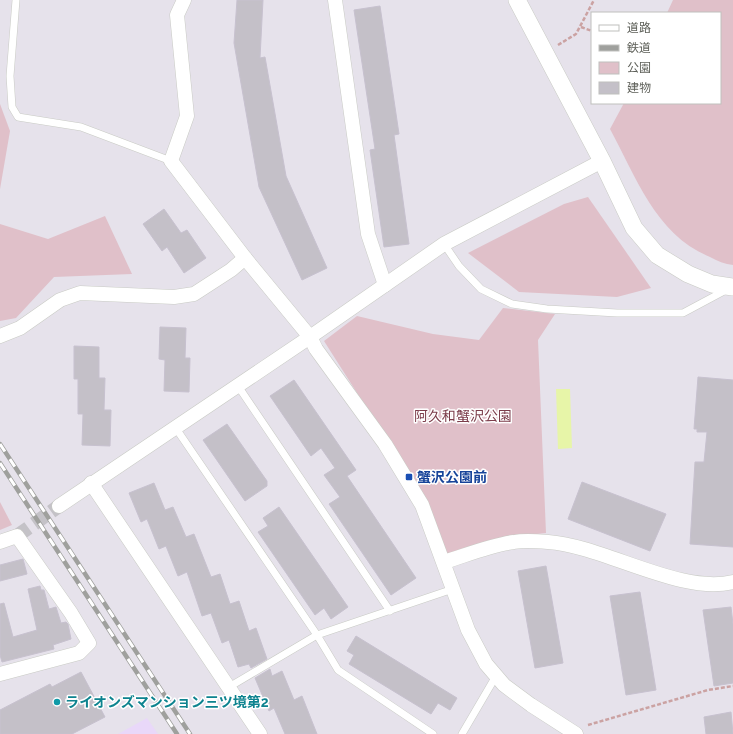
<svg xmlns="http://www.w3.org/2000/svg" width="733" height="734" font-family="Raleway,'Noto Sans JP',sans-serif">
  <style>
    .commercial { fill: #e9d8f9 }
    .green { fill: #e0c0c9 }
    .water { fill: #e7f5a8 }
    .building { fill: #c4c0c8; stroke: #c7c1cf }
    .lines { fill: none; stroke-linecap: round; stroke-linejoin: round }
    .minor-tunnel { stroke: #c4c2c7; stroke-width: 14; stroke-dasharray: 14 7; stroke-linecap: butt }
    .service-casing { stroke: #c9cbc5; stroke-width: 8 }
    .minor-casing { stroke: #c9cbc5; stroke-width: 15 }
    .tertiary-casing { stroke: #c9cbc5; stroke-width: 18 }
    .path { stroke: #cba2a2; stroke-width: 2.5; stroke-dasharray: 4 2; stroke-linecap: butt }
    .service { stroke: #fff; stroke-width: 7 }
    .minor { stroke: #fff; stroke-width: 14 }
    .tertiary { stroke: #fff; stroke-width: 17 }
    .rail-casing { stroke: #9fa09d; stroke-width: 4.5 }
    .rail { stroke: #fff; stroke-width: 3; stroke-dasharray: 9; stroke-linecap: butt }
    .transit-dot { fill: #1a4fb4; stroke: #fff; stroke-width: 1.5 }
    .culture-dot { fill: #0f9aa8; stroke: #fff; stroke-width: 1.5 }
    .labels { text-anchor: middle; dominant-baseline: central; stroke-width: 3; stroke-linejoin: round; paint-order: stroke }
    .park-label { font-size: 14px; fill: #7c3d4b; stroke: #fff }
    .transit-label { font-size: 14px; font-weight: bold; fill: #164399; stroke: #fff; text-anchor: start }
    .culture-label { font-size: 14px; font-weight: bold; fill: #0d838f; stroke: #fff; text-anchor: start }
  </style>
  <rect width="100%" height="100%" fill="#e6e2eb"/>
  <!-- commercial -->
  <path class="commercial" d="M147 718 158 734H118Z"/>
  <!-- green -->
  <g class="green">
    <path d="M673 0H733V265C725 264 717 261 710 257 656 235 636 177 610 129L624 103H720V13H667Z"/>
    <path d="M0 104 10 131 0 189Z"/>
    <path d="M588 197 651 288 617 297 519 292 468 253 564 204Z"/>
    <path d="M105 216 132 274 54 277 16 318 0 321V224L48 239Z"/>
    <path d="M503 308 555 314 538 340 546 533 519 536 447 556 427 503 324 341 357 316 433 334 479 340Z"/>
    <path d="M0 502 12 525 0 530Z"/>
  </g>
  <!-- water -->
  <path class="water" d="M556 389H570L572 448 558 449Z"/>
  <!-- building -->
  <g class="building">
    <path d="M237 0H263L260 58 265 57 286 176 327 268 302 280 259 187 234 43Z"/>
    <path d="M380 6 399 134 394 135 409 244 384 247 370 150 375 149 354 10Z"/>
    <path d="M164 209 181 233 187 230 206 258 184 273 167 247 162 251 143 224Z"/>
    <path d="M160 327 186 328 185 358H190L189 392 164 391 165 360 159 359Z"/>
    <path d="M74 346 99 347V378H105L104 410H111L110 446 82 445 83 414H78V379H74Z"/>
    <path d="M698 377 733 380V547L690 544 695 462H704L707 432H697V429H694Z"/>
    <path d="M294 380 356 470 347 476 416 578 391 595 329 504 340 497 324 475 335 468 321 448 311 456 270 396Z"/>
    <path d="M227 424 267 481V486L245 501 203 440Z"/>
    <path d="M582 482 666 514 650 551 568 519Z"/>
    <path d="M154 483 165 510 173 507 186 537 194 534 211 577 220 574 230 604 239 601 249 631 256 628 267 659 251 668 249 664 238 667 229 640 222 643 211 613 202 616 187 572 178 576 166 546 159 549 147 519 141 522 129 493Z"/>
    <path d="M279 507 348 607 331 619 324 608 315 615 258 532 268 526 263 518Z"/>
    <path d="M23 559 27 574 0 581V565Z"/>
    <path d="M546 566 563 663 535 668 518 571Z"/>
    <path d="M40 586 41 590H44L49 609 56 607 61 623 66 622 68 624 71 639 53 645 54 649 2 662 0 655V604L4 603 13 637 37 630 28 589Z"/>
    <path d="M640 592 656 690 626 695 610 596Z"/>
    <path d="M731 607 733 624V683L714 686 703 610Z"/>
    <path d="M356 636 457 698 450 710 438 703 431 714 349 664 354 655 347 651Z"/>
    <path d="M270 669 272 676 282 671 294 700 302 696 317 734H285L274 708 269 711 255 678Z"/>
    <path d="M81 672 105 717 72 734H0V710L50 684 52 687Z"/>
    <path d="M731 712 733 734H706L704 717Z"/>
  </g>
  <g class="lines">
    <!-- minor-tunnel -->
    <path class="minor-tunnel" d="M17 536 59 506"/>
    <!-- service casing -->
    <g class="service-casing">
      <g id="service">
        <path d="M16 0 10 76 12 107 18 117 81 127 171 161"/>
        <path d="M444 244 459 266 481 289 512 304 547 309 617 313H683L726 290"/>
        <path d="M238 386 390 611"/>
        <path d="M175 427 317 635 338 670 433 734"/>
        <path d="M229 687 317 635 453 589"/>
        <path d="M462 734 496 676"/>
      </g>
    </g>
    <!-- minor casing -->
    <g class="minor-casing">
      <g id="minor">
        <path d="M184 0 177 15 187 116 171 161 245 258 310 337 316 349 385 444 422 505 468 630 486 664 504 685 531 705 576 734"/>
        <path d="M335 0 368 234 385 285"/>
        <path d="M0 336 20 328 60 300 80 293 174 297 194 294 231 270 245 258"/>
        <path d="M91 483 260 734"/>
        <path d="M59 506 310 337 444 244 602 161"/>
        <path d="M0 542 17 536 71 613 89 643 79 653 0 674"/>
        <path d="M444 562C467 555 491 545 514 542 524 540 537 541 548 542 604 546 680 595 733 582"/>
      </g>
    </g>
    <!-- tertiary casing -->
    <g class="tertiary-casing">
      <path id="tertiary" d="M517 0 602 161 634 228 657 255 688 274 712 284 733 287"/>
    </g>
    <!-- path -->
    <g class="path">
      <path d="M581 27 592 31"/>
      <path d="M558 45 576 34 594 0"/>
      <path d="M588 725 708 690 733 686"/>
    </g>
    <!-- service -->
    <use href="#service" class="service"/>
    <!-- minor -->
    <use href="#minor" class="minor"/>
    <!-- tertiary -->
    <use href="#tertiary" class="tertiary"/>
    <!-- rail casing -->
    <g class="rail-casing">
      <g id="rail">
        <path d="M0 444 190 734"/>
        <path d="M0 463 177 734"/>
      </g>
    </g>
    <!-- rail -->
    <use href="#rail" class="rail"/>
  </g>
  <!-- markers -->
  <rect class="transit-dot" x="405" y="473" width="8" height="8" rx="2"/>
  <circle class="culture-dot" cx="57" cy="702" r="4"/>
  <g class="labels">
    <!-- park labels -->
    <g class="park-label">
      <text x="463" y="416">阿久和蟹沢公園</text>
    </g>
    <!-- transit labels -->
    <g class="transit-label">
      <text x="417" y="477">蟹沢公園前</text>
    </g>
    <!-- culture labels -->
    <g class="culture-label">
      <text x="65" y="702">ライオンズマンション三ツ境第2</text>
    </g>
  </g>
  <!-- legend -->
  <rect x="591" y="12" width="130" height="92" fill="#ffffff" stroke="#bfc0bd"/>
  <rect x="599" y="25" width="20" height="6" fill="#ffffff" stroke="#bfc0bd"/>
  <text x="627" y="32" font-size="12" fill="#5f615a">道路</text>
  <rect x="599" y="45" width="20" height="6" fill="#9fa09d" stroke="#bfc0bd"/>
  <text x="627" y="52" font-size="12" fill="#5f615a">鉄道</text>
  <rect x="599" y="62" width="20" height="12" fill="#e0c0c9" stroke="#bfc0bd"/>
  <text x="627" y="72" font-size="12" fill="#5f615a">公園</text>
  <rect x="599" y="82" width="20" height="12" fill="#c4c0c8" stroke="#bfc0bd"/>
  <text x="627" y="92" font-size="12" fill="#5f615a">建物</text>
</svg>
